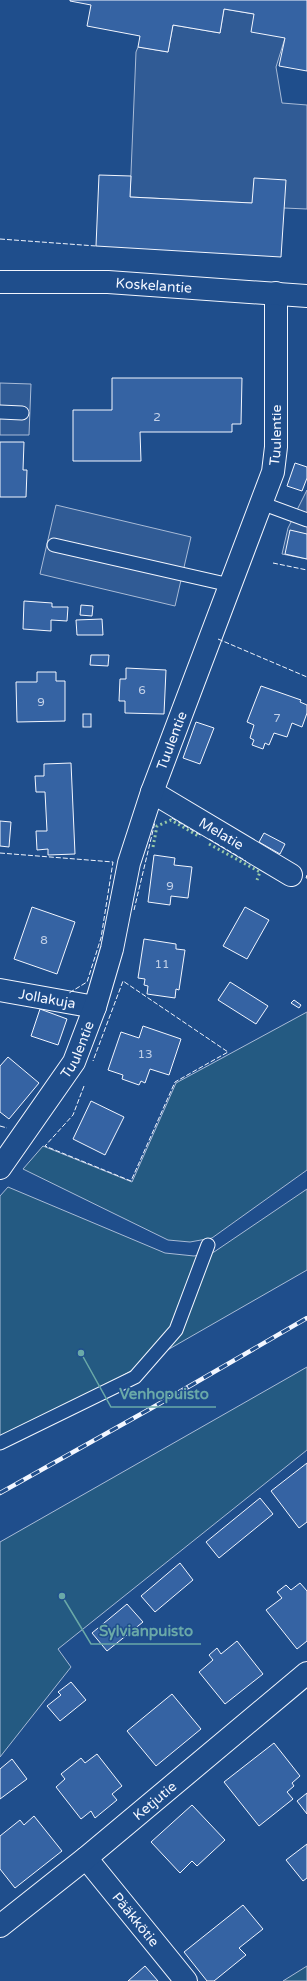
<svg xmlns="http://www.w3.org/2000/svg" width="307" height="1981" font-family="'Varela Round',sans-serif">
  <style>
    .green { fill: #245a82; stroke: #a8bbd7 }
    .parking { fill: #305b95; stroke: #a8bbd7 }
    .building { fill: #3563a3; stroke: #f2f6ff }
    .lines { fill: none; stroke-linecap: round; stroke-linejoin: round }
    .lane-casing { stroke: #f2f6ff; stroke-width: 15 }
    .street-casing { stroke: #f2f6ff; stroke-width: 24 }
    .secondary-casing { stroke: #f2f6ff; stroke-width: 24 }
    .lane { stroke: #1f4e8c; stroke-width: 13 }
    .street { stroke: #1f4e8c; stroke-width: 22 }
    .secondary { stroke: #1f4e8c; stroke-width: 22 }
    .rail-casing { stroke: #f2f6ff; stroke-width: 4.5 }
    .rail { stroke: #1f4e8c; stroke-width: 3; stroke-dasharray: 9; stroke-linecap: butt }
    .hedge { stroke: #97c8a6; stroke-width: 3; stroke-dasharray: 2 3; stroke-linecap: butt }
    .fence { stroke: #f2f6ff; stroke-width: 1; stroke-dasharray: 5 2; stroke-linecap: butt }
    .labels { text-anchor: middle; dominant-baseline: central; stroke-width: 3; stroke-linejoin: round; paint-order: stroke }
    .number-label { font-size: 12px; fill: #c3d1e8 }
    .street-label { font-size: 14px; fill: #f2f6ff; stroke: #1f4e8c }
    .leader { fill: none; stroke: #6aa9a8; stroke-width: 1.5 }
    .callout-dot { fill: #6aa9a8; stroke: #1f4e8c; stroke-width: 1.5 }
    .callout-label { font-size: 15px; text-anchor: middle; font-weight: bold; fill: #6aa9a8; stroke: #1f4e8c; stroke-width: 3; stroke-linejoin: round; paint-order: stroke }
  </style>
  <rect width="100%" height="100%" fill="#1f4e8c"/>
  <!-- green -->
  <g class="green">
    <path d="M307 1012V1170L212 1238 190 1242 168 1240 23 1169 43 1146 132 1182 176 1083Z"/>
    <path d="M8 1187 165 1253 194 1256 214 1252 307 1189V1270L0 1446V1196Z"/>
    <path d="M307 1367V1450L58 1649 71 1667 0 1757V1542Z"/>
    <path d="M307 1966V1981H283Z"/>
  </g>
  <!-- parking -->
  <g class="parking">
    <path d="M224 9 254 14 285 38 276 67 282 103 307 105V209L284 208 252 203 130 197 136 52 138 47 168 52 173 25 220 33Z"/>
    <path d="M0 383 31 384 29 435H0Z"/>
    <path d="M307 490V559L282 554 288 528Z"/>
    <path d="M56 505 191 537 175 606 40 574Z"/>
  </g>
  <!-- building -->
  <g class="building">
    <path d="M70 0H307V71L279 66 285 38 251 32 254 14 224 9 220 33 173 25 168 52 138 47 140 36 87 26 91 5 70 1Z"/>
    <path d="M99 175 131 176 130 197 252 203 254 178 286 180 281 257 96 246Z"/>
    <path d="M112 378H242L241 424H232V432H140L141 461H73V410H112Z"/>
    <path d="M0 442H24L23 470H27L26 497H0Z"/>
    <path d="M295 463 307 467V478L302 491 287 486Z"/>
    <path d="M290 530 307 534V559L285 554Z"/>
    <path d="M24 601 52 603V607H68L67 621 51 620V631L23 629Z"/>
    <path d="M81 605 93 606 92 616 80 615Z"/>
    <path d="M102 619 103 635H77L76 620Z"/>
    <path d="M91 655H109L108 666 90 665Z"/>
    <path d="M126 668 166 670 164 714 125 713V701H119L120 679H126Z"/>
    <path d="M37 672H56V681H65V721L17 722 16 682H37Z"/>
    <path d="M261 686 301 700 300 702 307 705V713L302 727 292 723 287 737 274 733 269 745 265 743 263 749 252 745 254 740 250 738 254 725 247 722Z"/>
    <rect x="83" y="714" width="8" height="13"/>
    <path d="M196 722 214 728 200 764 183 758Z"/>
    <path d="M71 763 75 854 48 855V849L37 850 36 831H47L45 792H36L35 776H44V764Z"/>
    <path d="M0 821 11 822 9 847 0 846Z"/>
    <path d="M264 833 285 844 280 854 259 842Z"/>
    <path d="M154 855 175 858 174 865 192 867 188 898 171 896 170 905 148 902Z"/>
    <path d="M32 907 75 922 57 974 14 959Z"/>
    <path d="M245 907 269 920 247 959 223 946Z"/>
    <path d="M144 939 176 944V949L185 950 179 990 176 989 175 998 147 994 148 986 144 985 145 979 138 978Z"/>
    <path d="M230 982 268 1006 256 1024 218 1000Z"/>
    <path d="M294 1000 301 1005 299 1008 291 1003Z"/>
    <path d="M40 1009 67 1019 58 1045 31 1036Z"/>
    <path d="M143 1026 181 1039 169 1075 150 1069 145 1083 141 1081 139 1085 122 1079 123 1075 108 1070 121 1032 139 1038Z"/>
    <path d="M8 1057 39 1083 9 1119 0 1112V1066Z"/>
    <path d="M91 1101 124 1117 105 1155 73 1139Z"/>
    <path d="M307 1463V1522L299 1528 271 1491Z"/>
    <path d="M260 1498 273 1514 219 1558 206 1542Z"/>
    <path d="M180 1563 193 1580 155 1612 141 1596Z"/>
    <path d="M300 1583 307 1591V1641L297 1649 266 1610 282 1598 277 1592 286 1585 291 1590Z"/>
    <path d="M127 1604 143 1622 107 1651 92 1633Z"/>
    <path d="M237 1641 263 1674 225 1704 199 1672 213 1660 209 1655 217 1648 221 1654Z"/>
    <path d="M71 1682 86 1700 60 1721 47 1706 61 1695 58 1692Z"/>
    <path d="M172 1694 201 1729 156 1766 127 1731Z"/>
    <path d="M274 1743 300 1776 292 1783 294 1786 287 1792 293 1799 259 1826 224 1782Z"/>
    <path d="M97 1754 122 1786 112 1794 117 1800 95 1818 91 1811 81 1819 56 1787 65 1779 61 1774 81 1758 85 1763Z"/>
    <path d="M12 1759 27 1779 0 1799V1769Z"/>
    <path d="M307 1793V1814L297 1801Z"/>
    <path d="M192 1805 225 1840 197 1866 192 1861 180 1873 151 1842Z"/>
    <path d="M34 1816 62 1851 15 1888 0 1869V1836L20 1820 24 1825Z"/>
    <path d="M307 1844V1878L303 1881 286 1860Z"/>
    <path d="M243 1905 263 1929 239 1948 246 1955 214 1981H207L184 1952Z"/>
    <path d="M145 1966 158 1981H128Z"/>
  </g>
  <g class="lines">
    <!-- lane casing -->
    <g class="lane-casing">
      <g id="lane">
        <path d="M0 412 22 413"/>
        <path d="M261 503 307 520"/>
        <path d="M54 545 230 585"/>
        <path d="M0 1443 135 1377 176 1330 208 1245"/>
      </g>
    </g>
    <!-- street casing -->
    <g class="street-casing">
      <g id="street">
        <path id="s1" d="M152 792 291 875"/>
        <path id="s2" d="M0 990 95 1007"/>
        <path id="s3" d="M0 1168 74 1062 95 1007 112 949 129 863 152 792 273 472 276 447V293"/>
        <path id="s4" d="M86 1858 186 1981"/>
        <path id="s5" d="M0 1926 86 1858 307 1673"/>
      </g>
    </g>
    <!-- secondary casing -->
    <g class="secondary-casing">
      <g id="secondary">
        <path id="s6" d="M0 282H108L307 296"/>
      </g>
    </g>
    <!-- lane -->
    <use href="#lane" class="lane"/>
    <!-- street -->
    <use href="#street" class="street"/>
    <!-- secondary -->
    <use href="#secondary" class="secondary"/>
    <!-- rail casing -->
    <g class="rail-casing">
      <path id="rail" d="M0 1493 157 1405 307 1318"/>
    </g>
    <!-- rail -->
    <use href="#rail" class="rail"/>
    <!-- hedge -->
    <g class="hedge">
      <path d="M209 844 260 872 257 880"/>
      <path d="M153 847 157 826 171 820 200 837"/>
    </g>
    <!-- fence -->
    <g class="fence">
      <path d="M0 239 96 246"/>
      <path d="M273 563 307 570"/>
      <path d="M218 639 307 677"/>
      <path d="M172 818 202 836"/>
      <path d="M209 839 246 861"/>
      <path d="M0 853 113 862 101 938 87 982 69 993"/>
      <path d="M307 875 306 878H307"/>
      <path d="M134 910 155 822"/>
      <path d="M84 1086 73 1115 45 1146 131 1181 175 1082 228 1052 123 981 93 1061"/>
      <path d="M0 1126 7 1128"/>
    </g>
  </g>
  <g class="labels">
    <!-- number labels -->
    <g class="number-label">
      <text x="157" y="417">2</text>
      <text x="142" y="690">6</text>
      <text x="41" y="702">9</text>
      <text x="277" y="718">7</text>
      <text x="170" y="886">9</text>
      <text x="44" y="940">8</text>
      <text x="162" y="964">11</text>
      <text x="145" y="1054">13</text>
    </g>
    <!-- street labels -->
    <g class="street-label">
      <text stroke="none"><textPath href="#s6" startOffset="154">Koskelantie</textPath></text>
      <text stroke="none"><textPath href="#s3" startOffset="790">Tuulentie</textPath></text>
      <text stroke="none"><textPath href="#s3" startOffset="466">Tuulentie</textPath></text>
      <text stroke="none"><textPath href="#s1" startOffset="81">Melatie</textPath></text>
      <text stroke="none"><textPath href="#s2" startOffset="48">Jollakuja</textPath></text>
      <text stroke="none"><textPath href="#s3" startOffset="142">Tuulentie</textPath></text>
      <text stroke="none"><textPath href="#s5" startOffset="199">Ketjutie</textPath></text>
      <text stroke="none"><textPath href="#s4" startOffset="79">Pääkkötie</textPath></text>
    </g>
  </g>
  <!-- callouts -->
  <path class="leader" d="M81 1353L111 1407H216M62 1596L91 1644H201"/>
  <g class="callout-dot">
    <circle cx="81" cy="1353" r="4"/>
    <circle cx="62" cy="1596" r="4"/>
  </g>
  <g class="callout-label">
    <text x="164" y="1399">Venhopuisto</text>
    <text x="146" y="1636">Sylvianpuisto</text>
  </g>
</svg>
